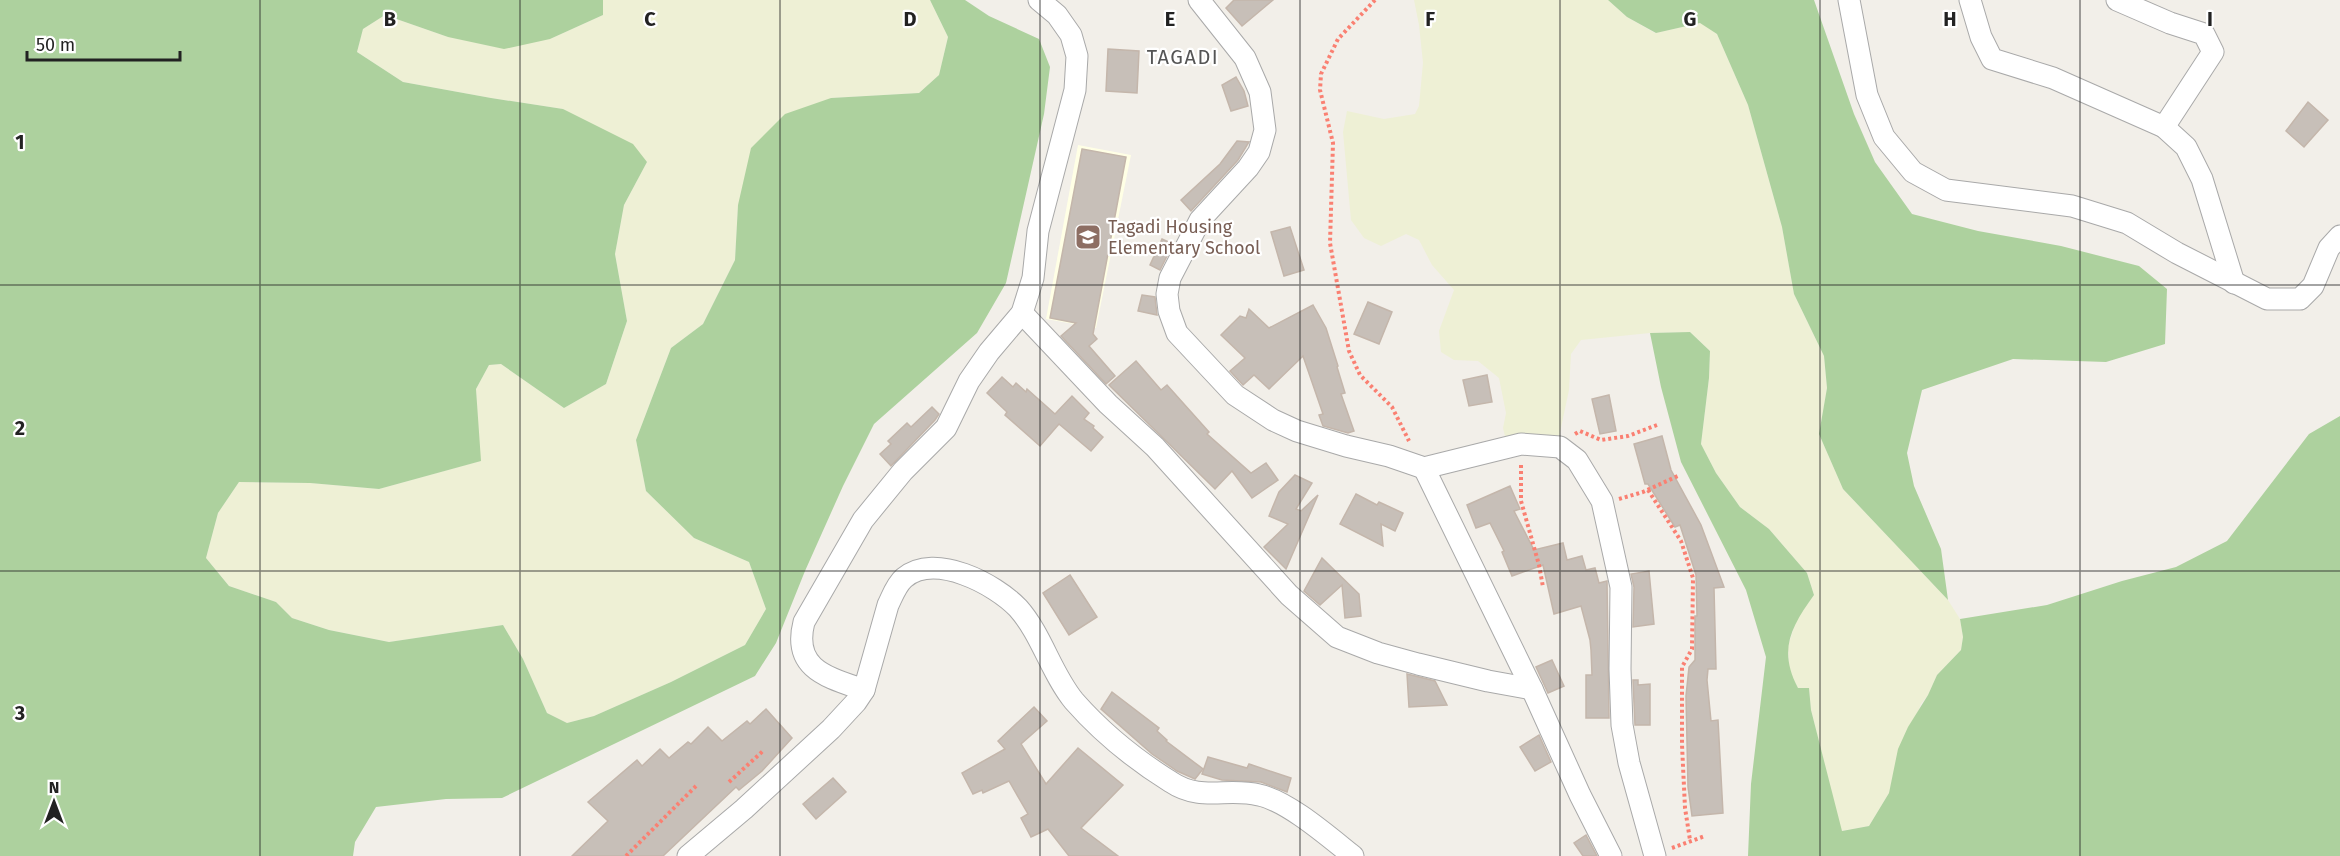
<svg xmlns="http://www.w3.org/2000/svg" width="2340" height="856" font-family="'Fira Sans',sans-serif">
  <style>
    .education { fill: #ffffe5 }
    .farmland { fill: #eef0d5 }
    .forest { fill: #add19e }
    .building { fill: #c7bfb8; stroke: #c4b6ab; stroke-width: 1.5 }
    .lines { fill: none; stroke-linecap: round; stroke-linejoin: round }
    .street-casing { stroke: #a9a9a9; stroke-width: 23 }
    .path { stroke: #fa8072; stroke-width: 4; stroke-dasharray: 3 3; stroke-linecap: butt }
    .street { stroke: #fff; stroke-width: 21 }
    .grid { fill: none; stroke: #222; stroke-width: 1.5; stroke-opacity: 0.55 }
    .labels { text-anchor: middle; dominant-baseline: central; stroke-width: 4.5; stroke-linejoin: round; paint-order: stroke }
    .education-label { font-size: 18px; fill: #785e54; stroke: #fff; text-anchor: start }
    .neighbourhood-label { font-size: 20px; letter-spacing: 1.5px; fill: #555; stroke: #fff }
    .grid-label { font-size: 20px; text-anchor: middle; font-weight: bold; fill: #222; stroke: #fff; stroke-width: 4.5; stroke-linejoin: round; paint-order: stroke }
  </style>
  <rect width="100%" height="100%" fill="#f2efe9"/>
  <!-- education -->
  <path class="education" d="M1078 145 1131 155 1096 328 1046 319Z"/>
  <!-- farmland -->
  <g class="farmland">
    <path d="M603 0H930L948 37 939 75 919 93 831 98 738 205 735 260 703 324 671 348 636 440 646 491 694 538 749 562 766 609 745 645 671 682 594 716 567 723 547 713 523 659 503 625 389 642 329 630 292 618 276 602 229 586 206 558 218 513 239 482 310 483 379 489 480 461 476 389 489 365 501 364 564 408 606 384 627 321 615 254 624 205 647 162 563 109 491 98 403 82 357 52 363 29 385 15 448 37 550 39 603 15Z"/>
    <path d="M1414 0H1608L1627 17 1655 33 1701 23 1717 34 1748 105 1782 227 1794 294 1824 356 1827 388 1819 434 1843 489 1948 600 1960 619 1963 637 1961 650 1937 675 1928 695 1921 704 1894 772 1889 793 1869 826 1841 831 1811 710 1809 688H1798L1789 671 1788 646 1797 618 1814 595 1807 573 1769 529 1740 507 1716 473 1701 444 1709 378 1710 351 1690 332 1650 333 1581 340 1571 354 1569 390 1559 437 1506 440 1503 428 1506 413 1499 378 1478 361 1454 360 1441 352 1439 331 1454 290 1432 265 1419 240 1406 234 1381 246 1364 238 1351 220 1343 132 1347 111 1384 119 1415 114 1419 106 1423 63 1419 25Z"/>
  </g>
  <!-- forest -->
  <g class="forest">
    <path d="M0 0H603V15L550 39 504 49 448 37 385 15 363 29 357 52 403 82 491 98 563 109 633 144 647 162 624 205 615 254 627 321 606 384 564 408 501 364 489 365 476 389 481 461 379 489 310 483 239 482 218 513 206 558 229 586 276 602 292 618 329 630 389 642 503 625 523 659 547 713 567 723 594 716 671 682 745 645 766 609 749 562 694 538 646 491 636 440 671 348 703 324 735 260 738 205 751 148 785 114 831 98 919 93 939 75 948 37 930 0H965L989 16 1039 39 1050 67 1044 114 1006 283 977 333 874 424 843 486 805 571 776 643 755 676 502 798 446 799 376 807 355 842 353 856H0Z"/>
    <path d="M1608 0H1814L1854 114 1875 162 1912 214 1978 231 2061 246 2139 266 2167 289 2165 344 2106 362 2013 359 1922 390 1907 453 1914 486 1941 549 1948 600 1843 489 1819 434 1827 388 1824 356 1794 294 1782 227 1748 105 1717 34 1700 23 1656 33 1627 17Z"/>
    <path d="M1690 332 1710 351 1709 378 1701 444 1716 473 1740 507 1769 529 1807 573 1814 595C1791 627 1778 650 1798 688H1809L1811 710 1842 831 1869 826 1889 793 1898 749 1908 727 1928 695 1937 675 1961 650 1963 637 1960 619 2047 605 2122 581 2176 567 2227 541 2309 434 2340 416V856H1748L1751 784 1766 657 1746 590 1681 462 1661 387 1650 333Z"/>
  </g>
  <!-- building -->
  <g class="building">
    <path d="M1234 0H1273L1242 26 1226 8Z"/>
    <path d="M1108 49 1139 51 1137 93 1106 91Z"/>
    <path d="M1236 77 1244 91 1248 106 1231 111 1222 85Z"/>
    <path d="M2308 102 2328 120 2304 147 2286 131Z"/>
    <path d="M1237 141 1249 142 1238 160 1191 211 1181 200 1220 164Z"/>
    <path d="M1082 149 1126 157 1093 334 1097 339 1089 346 1115 376 1106 384 1061 336 1076 323 1050 318Z"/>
    <path d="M1290 227 1304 270 1284 276 1271 232Z"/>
    <path d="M1162 239 1173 244 1160 270 1150 265Z"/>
    <path d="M1142 295 1155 297 1157 315 1138 311Z"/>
    <path d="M1368 302 1392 312 1379 344 1354 334Z"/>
    <path d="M1313 305 1326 328 1338 366 1337 367 1345 393 1341 394 1354 431 1348 433 1323 426 1319 415 1323 414 1303 356 1269 389 1254 375 1243 385 1230 371 1245 358 1221 335 1240 316 1246 318 1249 309 1269 328Z"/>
    <path d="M1136 361 1161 390 1167 385 1209 432 1207 434 1251 473 1266 463 1278 480 1252 498 1232 471 1215 489 1109 385Z"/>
    <path d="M1487 375 1492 402 1469 406 1463 380Z"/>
    <path d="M1002 377 1013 387 1016 383 1026 392 1027 389 1055 414 1072 396 1089 413 1084 419 1094 426 1093 428 1103 437 1091 451 1059 424 1040 446 1005 415 1007 412 987 393Z"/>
    <path d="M1609 395 1616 431 1600 434 1592 399Z"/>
    <path d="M932 407 939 414 935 420 891 466 880 454 891 444 888 441 907 423 911 427Z"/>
    <path d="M1662 436 1671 470 1701 525 1724 587 1714 588 1716 669H1708L1707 680 1711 721 1718 720 1723 813 1692 816 1688 787 1686 696 1689 667 1695 660V616H1697L1696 575 1680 525 1675 527 1648 484H1645L1634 444Z"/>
    <path d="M1295 475 1312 483 1296 509 1301 511 1318 495 1286 569 1264 547 1288 524 1269 516 1279 492Z"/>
    <path d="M1510 486 1520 509 1514 511 1534 550 1563 543 1567 560 1582 556 1586 570 1595 568 1599 583 1607 581 1609 718H1586V675H1592L1591 650 1590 640 1581 606 1554 614 1543 565 1512 576 1502 552 1504 551 1490 523 1476 528 1467 505Z"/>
    <path d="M1356 494 1377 505 1379 502 1403 513 1395 531 1381 524 1383 546 1340 524Z"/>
    <path d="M1322 558 1359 594 1361 616 1345 618 1342 585 1320 605 1304 591Z"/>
    <path d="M1649 571 1654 624 1633 627 1634 587 1631 574Z"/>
    <path d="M1070 575 1097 617 1069 635 1043 593Z"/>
    <path d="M1552 660 1564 686 1548 693 1536 667Z"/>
    <path d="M1407 674 1435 681 1447 705 1409 707Z"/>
    <path d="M1633 680H1638V685L1650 684V725H1635Z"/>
    <path d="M1112 692 1159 728 1157 731 1167 740 1166 741 1203 769 1195 779 1177 771 1152 754 1101 709Z"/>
    <path d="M1034 707 1047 721 1021 744 1046 784 1078 748 1123 785 1081 828 1118 856H1069L1048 829 1031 837 1021 818 1028 814 1009 781 983 793 982 790 973 794 962 773 1005 749 998 741Z"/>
    <path d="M766 709 792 738 762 771 739 790 736 787 663 856H572L608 821 588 802 637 760 642 766 660 749 669 758 688 742 691 744 708 727 722 741 747 721 750 724Z"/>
    <path d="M1539 735 1551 762 1535 771 1520 747Z"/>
    <path d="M1208 757 1247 768 1249 764 1291 778 1287 792 1261 782 1222 780 1202 774Z"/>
    <path d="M833 778 846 792 816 819 803 804Z"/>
    <path d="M1586 835 1597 856H1583L1574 843Z"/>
  </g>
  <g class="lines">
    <!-- street casing -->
    <g class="street-casing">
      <g id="street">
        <path d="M1199 0 1245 58 1260 92 1265 130 1259 152 1248 168 1200 220 1170 278 1167 294 1169 311 1177 333 1235 395 1273 420 1297 431 1346 446 1389 456 1424 468 1521 444 1560 447 1577 460 1602 501 1621 587 1620 669 1622 725 1629 763 1655 856"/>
        <path d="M1849 0 1867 95 1884 137 1913 172 1946 190 2072 206 2127 223 2177 253 2267 299H2300L2313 286 2329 248 2340 236"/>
        <path d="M1970 0 1981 37 1992 59 2053 78 2164 127 2186 147 2202 179 2234 283"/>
        <path d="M2117 0 2170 23 2204 34 2213 52 2164 127"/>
        <path d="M1022 313 1108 404 1155 447 1289 595 1337 637 1378 653 1418 664 1488 681 1532 689"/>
        <path d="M1424 468 1532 689 1580 795 1611 856"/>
        <path d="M864 690C827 677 792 669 804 622L863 520 903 471 946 428 969 381 989 352 1022 313 1033 278 1038 231 1075 90 1077 56 1071 35 1057 15 1039 0"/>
        <path d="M688 856 744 809 831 729 856 702 864 690 888 605C892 597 896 585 904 578 935 552 995 584 1018 608 1042 635 1051 673 1074 701 1103 734 1134 759 1171 782 1201 802 1227 787 1259 795 1288 801 1329 837 1353 856"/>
      </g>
    </g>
    <!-- path -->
    <g class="path">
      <path d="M1375 0 1338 39 1321 74 1320 90 1333 143 1330 243 1349 351 1360 375 1392 407 1409 441"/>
      <path d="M1575 434 1580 431 1601 440 1628 436 1657 425"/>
      <path d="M1521 465V501L1539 565 1543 587"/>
      <path d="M1648 490 1681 541 1693 578 1692 649 1682 667V745L1685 808 1690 840"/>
      <path d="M1619 499 1643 492 1680 475"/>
      <path d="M729 782 764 750"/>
      <path d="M1672 848 1705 836"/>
      <path d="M626 856 696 786"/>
    </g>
    <!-- street -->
    <use href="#street" class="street"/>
  </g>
  <!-- grid -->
  <path class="grid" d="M260 0V856M520 0V856M780 0V856M1040 0V856M1300 0V856M1560 0V856M1820 0V856M2080 0V856M0 285H2340M0 571H2340"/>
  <!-- icons -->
  <defs>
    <g id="school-square" transform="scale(1.35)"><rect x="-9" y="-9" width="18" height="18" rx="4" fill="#8d6e63" stroke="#fff"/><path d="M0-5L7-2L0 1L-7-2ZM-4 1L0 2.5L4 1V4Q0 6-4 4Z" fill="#fff"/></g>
  </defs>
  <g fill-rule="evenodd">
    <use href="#school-square" x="1088" y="237"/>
  </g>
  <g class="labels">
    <!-- education labels -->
    <g class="education-label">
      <text x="1108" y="227">Tagadi Housing<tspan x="1108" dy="21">Elementary School</tspan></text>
    </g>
    <!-- neighbourhood labels -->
    <g class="neighbourhood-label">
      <text x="1183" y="57">TAGADI</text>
    </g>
  </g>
  <g class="grid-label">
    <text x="390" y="26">B</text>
    <text x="650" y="26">C</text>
    <text x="910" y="26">D</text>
    <text x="1170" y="26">E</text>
    <text x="1430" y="26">F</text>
    <text x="1690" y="26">G</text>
    <text x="1950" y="26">H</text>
    <text x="2210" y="26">I</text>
    <text x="20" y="149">1</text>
    <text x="20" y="435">2</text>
    <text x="20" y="720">3</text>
  </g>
  <!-- north arrow -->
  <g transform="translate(54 802)" stroke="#ffffff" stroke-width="4.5" paint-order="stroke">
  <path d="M0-4.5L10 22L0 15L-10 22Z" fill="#222222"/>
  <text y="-9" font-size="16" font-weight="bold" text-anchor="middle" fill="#222222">N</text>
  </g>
  <!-- scale -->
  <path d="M27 51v9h153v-9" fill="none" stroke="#222222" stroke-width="3"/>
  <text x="36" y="51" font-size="18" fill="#222222" stroke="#ffffff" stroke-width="4.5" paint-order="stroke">50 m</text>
</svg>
